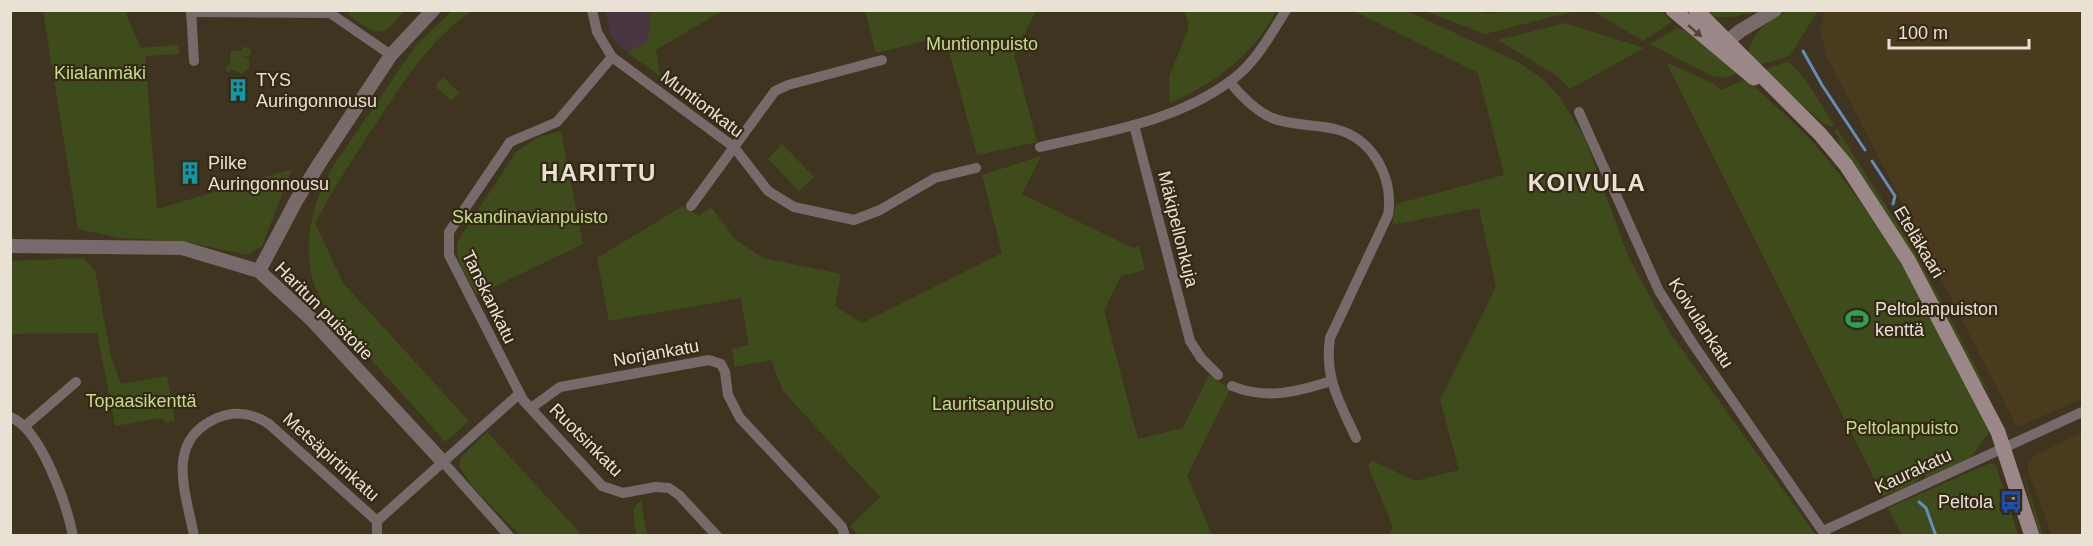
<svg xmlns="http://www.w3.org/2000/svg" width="2093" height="546" font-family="Arial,sans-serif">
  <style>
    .commercial { fill: #483743 }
    .built { fill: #4a3b1f }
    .green { fill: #3e4c1b }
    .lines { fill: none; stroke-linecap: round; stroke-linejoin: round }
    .stream { stroke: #648cbd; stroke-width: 3 }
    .minor { stroke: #776a6a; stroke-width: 10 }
    .tertiary { stroke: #776a6a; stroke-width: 14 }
    .secondary { stroke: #9b8787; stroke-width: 15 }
    .oneway { fill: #544537 }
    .labels { text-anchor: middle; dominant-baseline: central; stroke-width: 4.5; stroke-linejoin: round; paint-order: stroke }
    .park-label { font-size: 18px; fill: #c2de87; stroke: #352915 }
    .poi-label { font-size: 18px; fill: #e8e1d4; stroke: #352915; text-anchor: start }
    .street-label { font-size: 18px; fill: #e8e1d4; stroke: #352915 }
    .district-label { font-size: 24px; font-weight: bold; letter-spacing: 1.5px; fill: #e8e1d4; stroke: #352915 }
  </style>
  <rect width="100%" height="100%" fill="#3f341f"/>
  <!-- commercial -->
  <path class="commercial" d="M606 11H651L647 42 628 53 622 48 610 35Z"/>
  <!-- built -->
  <g class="built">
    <path d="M1825 11H2082V399L2017 427 1825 53 1820 27Z"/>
    <path d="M2082 432V535H2052L2028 472V464L2035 455Z"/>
  </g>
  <!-- green -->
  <g class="green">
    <path d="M453 10 472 11C434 36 410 72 385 110 360 147 336 184 315 223L343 283 469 421 445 442C422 415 398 389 374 363 355 342 332 321 319 296 299 256 311 204 332 168L416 45Z"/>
    <path d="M1468 10 1488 14 1512 10 1575 11 1485 34 1425 11Z"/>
    <path d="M43 11H125L141 48 179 45V54L145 56 157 209 292 169 262 246 247 255 183 241 120 238 78 229Z"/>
    <path d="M351 11V10L404 11 389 28 381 32 371 30 348 15Z"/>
    <path d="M651 11V10L722 11 656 50 660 76 628 53 647 42Z"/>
    <path d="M865 11H1036L1014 55 1037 142 977 155 945 36 876 53Z"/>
    <path d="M1185 11H1276C1254 55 1214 84 1170 103L1169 77 1189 27Z"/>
    <path d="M1354 11H1407L1516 61 1543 79 1558 95 1584 136 1629 258 1670 333 1816 535H1389L1393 527 1368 466 1371 460 1415 481 1459 470 1440 400 1496 287 1479 208 1392 225 1396 204 1504 175 1478 73Z"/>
    <path d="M1593 11H1662L1672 22 1643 41Z"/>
    <path d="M1702 11H1759C1742 15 1718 23 1702 11Z"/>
    <path d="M1787 11H1818L1792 52 1787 57 1758 65 1749 53C1751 31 1770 21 1787 11Z"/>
    <path d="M1565 23 1644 48 1570 89 1557 76 1498 40Z"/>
    <path d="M1677 28 1684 30 1739 73 1726 78 1712 76 1650 44Z"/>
    <path d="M244 46 251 50 250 56 242 57 249 59V68L242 74 233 70 227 72 225 68 230 63 231 51H242Z"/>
    <path d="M1666 62 1716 85 1721 90 1746 79C1769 101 1795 122 1816 146 1889 230 1944 331 1989 432L1971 458 1926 478 1924 474 1912 485 1883 496Z"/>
    <path d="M1787 62C1802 68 1824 110 1834 125L1831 127 1827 124 1825 125 1763 70Z"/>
    <path d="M443 77 459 93 451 101 435 86Z"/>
    <path d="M1837 129 1915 252 1990 394 1979 380 1838 141 1840 139 1834 131Z"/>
    <path d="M561 131 583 244 477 295C469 279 451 257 459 239L516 152 538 137Z"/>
    <path d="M782 144 814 177 799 191 768 159Z"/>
    <path d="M1041 156 1022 194 1133 248 1139 246 1145 270 1121 276 1104 310 1138 439 1183 428 1209 375 1230 389 1187 476 1212 535H858L850 526 880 497 783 391 771 360 735 367 732 349 749 345 741 298 609 321 597 258 683 206 699 216 711 207 736 240 763 258 841 274 835 306 862 323 1002 253 982 175Z"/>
    <path d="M83 258 95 270 111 357 121 384 167 376 175 421 166 423 161 418 115 426 97 333 11 334V261Z"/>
    <path d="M487 432 582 535H520L474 488 459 466 461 457Z"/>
    <path d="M1990 463 1996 466 2018 535H1902L1888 508Z"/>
    <path d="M2022 468 2043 535H2039Z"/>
    <path d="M641 500 647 535H636L633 509Z"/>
  </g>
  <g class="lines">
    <!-- stream -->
    <g class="stream">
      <path d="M1803 51 1822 85 1865 150"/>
      <path d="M1872 161 1895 196 1893 204"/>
      <path d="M1919 502 1926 508 1936 536"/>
    </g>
    <!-- minor -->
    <g class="minor">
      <path d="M191 10 194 61"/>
      <path d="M592 10 597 32 612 57 734 147 768 191 794 207 854 220 880 210 935 178 976 168"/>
      <path d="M191 12 330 13 391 55"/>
      <path d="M612 57 557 122 510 142 449 232V255L523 400 602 486 623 493 655 487 669 488 679 495 717 536"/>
      <path d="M1230 82C1240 95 1256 111 1272 118 1292 126 1314 124 1335 129 1373 138 1394 178 1388 215L1330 338C1324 378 1340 403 1356 438"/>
      <path d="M1579 112 1659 291 1693 344 1826 536"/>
      <path d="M1134 125 1190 341 1201 358 1218 375"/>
      <path d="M1040 147C1104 132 1174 122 1229 82 1254 65 1270 36 1286 10"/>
      <path d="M691 206 775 91 788 85 882 60"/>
      <path d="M1232 386C1266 400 1297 392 1331 381"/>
      <path d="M531 408 560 387 709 360 721 364 725 372 728 395 740 418 842 527 845 536"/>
      <path d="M10 417C41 428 67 506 73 536"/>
      <path d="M25 426 76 382"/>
      <path d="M443 462 509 536"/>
      <path d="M1823 531 2082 412"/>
      <path d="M194 536C186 492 164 441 217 418 236 410 252 413 269 424L377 521"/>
      <path d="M377 536V521L519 394"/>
    </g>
    <!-- tertiary -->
    <g class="tertiary">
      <path d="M1720 47 1740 31 1775 10"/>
      <path d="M10 246 182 248 259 271 311 319 443 462"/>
      <path d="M259 271 296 201 319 164 391 55 433 10"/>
    </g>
    <!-- secondary -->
    <g class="secondary">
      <path d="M1673 10 1754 78"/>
      <path d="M1696 10 1820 134 1846 165 1908 260 1998 432 2032 536"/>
    </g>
  </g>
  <!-- one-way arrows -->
  <defs><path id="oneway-solid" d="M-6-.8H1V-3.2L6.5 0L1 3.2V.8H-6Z" transform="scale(1.5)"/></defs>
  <use class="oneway" href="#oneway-solid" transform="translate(1695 31) rotate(40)"/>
  <!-- icons -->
  <defs>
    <g id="building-bare" transform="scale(1.8)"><path d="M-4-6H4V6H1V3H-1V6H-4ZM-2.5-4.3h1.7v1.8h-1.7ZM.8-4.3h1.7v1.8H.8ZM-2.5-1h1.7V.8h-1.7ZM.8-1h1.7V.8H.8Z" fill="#0f9aa8" stroke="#352915" stroke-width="2.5" paint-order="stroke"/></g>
    <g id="stadium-bare" transform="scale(1.8)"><path d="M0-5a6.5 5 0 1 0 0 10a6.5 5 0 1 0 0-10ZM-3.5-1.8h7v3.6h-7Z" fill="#2e9e5b" stroke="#352915" stroke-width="2.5" paint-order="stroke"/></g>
    <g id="bus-bare" transform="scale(1.8)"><path d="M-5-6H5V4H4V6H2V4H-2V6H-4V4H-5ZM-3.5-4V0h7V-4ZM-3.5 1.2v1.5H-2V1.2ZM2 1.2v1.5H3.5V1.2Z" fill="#1a4fb4" stroke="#352915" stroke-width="2.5" paint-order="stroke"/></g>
  </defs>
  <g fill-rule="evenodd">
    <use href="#building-bare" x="238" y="90"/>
    <use href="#building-bare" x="190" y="173"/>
    <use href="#stadium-bare" x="1857" y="319"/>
    <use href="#bus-bare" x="2011" y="502"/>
  </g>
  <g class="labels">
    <!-- park labels -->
    <g class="park-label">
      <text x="982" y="44">Muntionpuisto</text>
      <text x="100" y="73">Kiialanmäki</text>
      <text x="530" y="217">Skandinavianpuisto</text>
      <text x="141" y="401">Topaasikenttä</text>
      <text x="993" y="404">Lauritsanpuisto</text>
      <text x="1902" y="428">Peltolanpuisto</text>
    </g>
    <!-- poi labels -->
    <g class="poi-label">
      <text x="256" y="80">TYS<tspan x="256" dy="21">Auringonnousu</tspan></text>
      <text x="208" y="163">Pilke<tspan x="208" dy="21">Auringonnousu</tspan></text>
      <text x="1875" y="309">Peltolanpuiston<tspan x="1875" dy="21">kenttä</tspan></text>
      <text x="1993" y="502" text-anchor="end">Peltola</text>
    </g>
    <!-- street labels -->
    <g class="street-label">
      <text transform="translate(702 104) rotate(37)">Muntionkatu</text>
      <text transform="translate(1178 229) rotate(76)">Mäkipellonkuja</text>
      <text transform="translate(1919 242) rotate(59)">Eteläkaari</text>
      <text transform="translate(489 297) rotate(64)">Tanskankatu</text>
      <text transform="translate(324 311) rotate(45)">Haritun puistotie</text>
      <text transform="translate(1701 323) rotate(57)">Koivulankatu</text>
      <text transform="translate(656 353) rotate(-10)">Norjankatu</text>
      <text transform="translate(586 440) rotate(45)">Ruotsinkatu</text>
      <text transform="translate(331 457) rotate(42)">Metsäpirtinkatu</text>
      <text transform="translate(1913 471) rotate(-25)">Kaurakatu</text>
    </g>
    <!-- district labels -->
    <g class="district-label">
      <text x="599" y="172">HARITTU</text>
      <text x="1587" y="182">KOIVULA</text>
    </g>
  </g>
  <!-- border -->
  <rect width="2093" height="546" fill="none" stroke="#e8e1d4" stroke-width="24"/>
  <!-- scale -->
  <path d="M1889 39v9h140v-9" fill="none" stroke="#e8e1d4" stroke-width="3"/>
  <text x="1898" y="39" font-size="18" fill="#e8e1d4" stroke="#352915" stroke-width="4.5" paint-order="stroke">100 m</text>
</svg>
